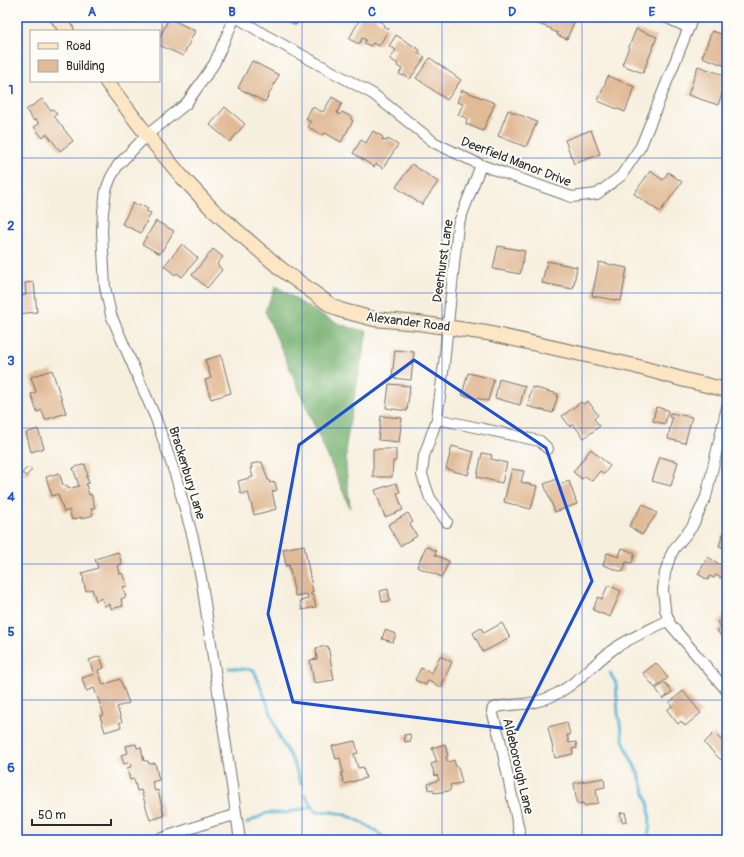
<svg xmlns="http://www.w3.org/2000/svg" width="744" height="857" font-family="Pangolin,sans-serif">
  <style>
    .forest { fill: #74b070; stroke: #506e4e }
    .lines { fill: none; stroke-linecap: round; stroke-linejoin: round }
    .stream { stroke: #56b2d4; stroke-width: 3 }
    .building { fill: #e1ba96 }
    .street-casing { stroke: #72706a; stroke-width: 12 }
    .secondary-casing { stroke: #72706a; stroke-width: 16 }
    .street { stroke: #fff; stroke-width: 10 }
    .secondary { stroke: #fce6c4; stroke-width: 14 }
    .marked { fill: none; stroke: #1d4ed8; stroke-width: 3; stroke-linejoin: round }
    .grid { fill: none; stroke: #1d4ed8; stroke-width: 1; stroke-opacity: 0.55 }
    .labels { text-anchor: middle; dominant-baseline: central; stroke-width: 4; stroke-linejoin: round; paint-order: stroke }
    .street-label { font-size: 13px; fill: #2b2b2b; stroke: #fdfcf7 }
    .neatline { fill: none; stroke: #1d4ed8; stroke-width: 1.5 }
    .grid-label { font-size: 13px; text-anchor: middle; font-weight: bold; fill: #1d4ed8 }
  </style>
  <rect width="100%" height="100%" fill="#fdfcf7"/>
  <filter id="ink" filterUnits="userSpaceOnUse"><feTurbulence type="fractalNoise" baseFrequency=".025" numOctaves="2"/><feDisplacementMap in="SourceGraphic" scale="8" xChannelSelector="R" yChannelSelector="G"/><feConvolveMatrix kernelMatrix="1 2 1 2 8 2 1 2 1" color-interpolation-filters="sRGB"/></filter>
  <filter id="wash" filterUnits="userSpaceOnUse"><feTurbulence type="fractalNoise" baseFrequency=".012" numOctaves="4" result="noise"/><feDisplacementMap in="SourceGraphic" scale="16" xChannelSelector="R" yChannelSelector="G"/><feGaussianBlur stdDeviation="0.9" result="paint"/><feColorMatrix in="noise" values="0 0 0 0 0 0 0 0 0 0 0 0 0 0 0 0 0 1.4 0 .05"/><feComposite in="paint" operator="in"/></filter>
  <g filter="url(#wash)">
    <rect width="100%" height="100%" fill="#f7efde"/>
    <!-- forest -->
    <path class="forest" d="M276 286C304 304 333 327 367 331L350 420 346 445V467L350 508 265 311Z"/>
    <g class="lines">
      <!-- stream -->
      <g class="stream">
        <path d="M229 668 254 670 271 713 280 739 293 761 301 783"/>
        <path d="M610 673 616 683 618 713 623 740 629 755 639 775 649 806 650 826 647 840"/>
        <path d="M305 795 316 812C343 808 367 824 388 840"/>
        <path d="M247 823 267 813H285L312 807"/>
      </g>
    </g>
    <g id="blocks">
      <!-- building -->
      <g class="building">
        <path d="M279 17H300L296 25Z"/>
        <path d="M361 17H376L375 19 384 24 383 26 389 29 379 46 373 43 371 46 364 43 366 40 362 38 359 44 349 39Z"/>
        <path d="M538 17H576L567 39 557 35 558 33 551 30 552 29 536 23Z"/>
        <path d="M169 18 195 31 183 56 159 45V39Z"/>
        <path d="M636 29 657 37 643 73 622 65Z"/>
        <path d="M712 31 727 36 726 66 702 57Z"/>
        <path d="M396 35 420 50 418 53 425 57 410 79 404 75 403 76 399 74 402 69 397 66 398 64 390 59 396 50 389 46Z"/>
        <path d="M430 58 461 80 447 100 416 78Z"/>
        <path d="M252 61 279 75 265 102 238 88Z"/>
        <path d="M698 66 727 76V80L718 105 688 95Z"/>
        <path d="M608 76 635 87 625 112 598 101Z"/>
        <path d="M462 90 495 103 483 131 466 124 467 118 458 115 463 104 457 102Z"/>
        <path d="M332 97 342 103 337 113 340 115 342 112 352 117 351 119 353 121 341 142 325 133 323 135 308 127 311 122 306 119 312 107 323 112Z"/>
        <path d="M42 99 50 110 53 109 57 114 54 116 73 141 60 151 47 134 42 137 34 127 39 124 36 119 34 121 26 110Z"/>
        <path d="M225 107 245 124 230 142 210 125Z"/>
        <path d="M508 110 537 122 526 147 498 136Z"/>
        <path d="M591 130 600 154 574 164 565 140Z"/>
        <path d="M373 131 383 137 382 140 385 141V140L387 141 388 139 398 145 383 168 376 164 374 167 353 153 361 140 366 143Z"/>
        <path d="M412 164 438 182 422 205 396 187Z"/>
        <path d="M650 171 663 180 668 172 682 182 660 212 634 194Z"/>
        <path d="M133 203 138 206 139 204 148 209 146 211 151 213 141 233 122 224Z"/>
        <path d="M156 221 174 231 160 254 142 244Z"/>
        <path d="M182 244 198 258 182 277 177 273 175 275 164 266Z"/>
        <path d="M498 246 525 251 520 274 493 269Z"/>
        <path d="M213 249 223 257 217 264 222 270 207 288 192 275Z"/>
        <path d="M547 261 577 267 573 289 542 283Z"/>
        <path d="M599 262 627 268 621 301 592 296Z"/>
        <path d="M18 281 20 296 26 295 25 283 34 282 37 312 17 314Z"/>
        <path d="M395 350 414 352 411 380 392 378Z"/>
        <path d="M221 355 231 393 211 399 205 380 211 378 205 360Z"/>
        <path d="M52 370 66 413 45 420 42 410 37 412 31 394 36 392 31 377Z"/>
        <path d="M468 373 494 379 488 401 462 395Z"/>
        <path d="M499 379 525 386 520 405 495 398Z"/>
        <path d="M389 384 410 386 407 411 386 408Z"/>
        <path d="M532 387 558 394 553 413 527 406Z"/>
        <path d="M588 401 598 415 594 419 600 426 584 438 573 424 570 427 562 416 581 402 583 404Z"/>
        <path d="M656 407 668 410 665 424 653 421Z"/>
        <path d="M670 413 692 417 685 443 668 439 672 418 669 417Z"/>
        <path d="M381 416 402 418 399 442 378 440Z"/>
        <path d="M38 429 44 448 31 452 26 433Z"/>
        <path d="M452 446 474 452 468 475 446 469Z"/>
        <path d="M373 449H396V461H393L392 477H373Z"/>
        <path d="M591 449 610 466 604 474 600 471 592 481 585 476 582 479 573 472Z"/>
        <path d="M482 453 492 455 491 459 507 463 502 483 477 477Z"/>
        <path d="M660 457 678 462 671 486 652 481Z"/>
        <path d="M262 462 268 480H269L270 483 275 482 277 490 272 492 276 509 254 515 248 492 241 494 238 481 253 477 250 468H252L251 464Z"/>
        <path d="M85 464 88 476H86L89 483 86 484 89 495 91 494 95 508 91 509 93 515 81 519V517L72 520 69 510 64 512 58 494 52 496 46 477 59 473 63 485 68 486V489L79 486 73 468Z"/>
        <path d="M28 467 32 470 26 476 22 473Z"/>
        <path d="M512 469 524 471 521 482 537 486 531 509 504 502Z"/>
        <path d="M557 479 559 485 569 481 577 504 555 512 544 484Z"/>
        <path d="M396 483 400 492 397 493 403 510 385 517 375 490Z"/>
        <path d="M643 504 657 513 642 535 629 526Z"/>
        <path d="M408 513 413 522 410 524 417 536 400 546 388 525Z"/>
        <path d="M723 534 727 536V549L719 546Z"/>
        <path d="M304 545 313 592 311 593V595H313L316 607 302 610 300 601 308 599 307 594 295 596 289 565 286 566 283 549Z"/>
        <path d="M426 546 436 551 435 555 449 561 442 577 417 567Z"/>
        <path d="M622 548 635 553 632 563 626 562 623 572 603 565 607 553 619 557Z"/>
        <path d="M118 552 122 564 118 565 120 574 122 573 127 586 123 587 126 597 121 599 123 606 111 609 110 604 104 606 102 598 96 601 92 589 86 591 83 580H84L82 573 98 568 95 559Z"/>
        <path d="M708 557 727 569 721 578 716 575 714 578 710 576 708 580 698 574Z"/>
        <path d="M608 585 621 591 610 617 593 610 598 597 602 599Z"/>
        <path d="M388 589 390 601 382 602 380 591Z"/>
        <path d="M726 614 727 615V642L717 631 721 627 717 622Z"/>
        <path d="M502 623 510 638 483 652 473 633 481 628 484 633Z"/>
        <path d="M385 630 396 634 393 642 382 639Z"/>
        <path d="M328 646 334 680 314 683 310 660 317 659 316 648Z"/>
        <path d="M100 656 104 668 98 670 103 685 120 679 129 703 117 707 122 722 119 723 121 727 105 732 100 716 104 715 94 688 86 691 82 678 94 674 89 660Z"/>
        <path d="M440 656 452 662 441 687 428 681 426 685 415 680 421 668 432 673Z"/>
        <path d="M656 663 668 678 655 688 643 673Z"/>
        <path d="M665 683 672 692 663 699 656 689Z"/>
        <path d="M683 691 701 713 685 726 681 721 678 724 667 710 672 706 669 703Z"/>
        <path d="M567 722 570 735H567L569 743 576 742 577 748 572 749 573 754 555 758 548 727Z"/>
        <path d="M714 733 727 746V754L721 760 704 743Z"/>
        <path d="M410 734 411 741 405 742 404 735Z"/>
        <path d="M355 741 358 753 354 754 358 768 363 767 366 778 344 784 341 773 343 772 340 758 336 759 332 746Z"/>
        <path d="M136 744 137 748 141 747 144 761H148L149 764 155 763 159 780 152 782 155 791 158 790 164 816 150 820 141 790 137 791 134 779 130 780 127 768 131 767 130 762 124 764 121 755 128 753 126 746Z"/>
        <path d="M445 744 448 756 446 757 448 762 454 760 456 767H458L462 783 450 785 451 789 449 791 434 793 433 789 429 790 428 784 439 780 437 775 435 776 431 764 437 762 432 748Z"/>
        <path d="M604 778 605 787 596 789 598 803 584 806 583 803 577 804 574 783Z"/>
        <path d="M625 812 627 821 622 822 620 813Z"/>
        <path d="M576 836 577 840H561V839Z"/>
      </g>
    </g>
  </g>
  <g filter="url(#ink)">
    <use href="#blocks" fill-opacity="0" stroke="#72706a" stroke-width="1"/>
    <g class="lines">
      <!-- street casing -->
      <g class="street-casing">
        <g id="street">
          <path d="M235 17 214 64 186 104 147 135 118 165 111 177 106 190 103 212 102 232 105 287 111 315 156 419 176 477 193 538 202 583 240 840"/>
          <path d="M236 17 267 36 373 94 435 143 481 165 572 197 597 194 621 176 641 146 693 17"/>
          <path d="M665 17 689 28"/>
          <path d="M727 407 706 497 692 527 674 549 670 557 665 573 663 590 665 609 670 624 727 691"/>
          <path d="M437 419 540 441 548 449"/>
          <path d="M447 522 430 498 422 475 424 456 437 419 444 364 458 225 481 165"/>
          <path d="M156 840 213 821 236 815"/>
          <path d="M521 840 500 739 492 711 493 708C503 705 512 705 523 704 535 703 547 699 558 693 579 682 595 662 615 648 632 637 651 629 669 620"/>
        </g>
      </g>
      <!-- secondary casing -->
      <g class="secondary-casing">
        <g id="secondary">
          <path d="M57 17 67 31"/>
          <path d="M106 81 147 135 182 177 213 210 281 269 329 304 340 310 374 319 418 323 487 333 635 366 685 380 727 390"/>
        </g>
      </g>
      <!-- street -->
      <use href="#street" class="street"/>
      <!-- secondary -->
      <use href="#secondary" class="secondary"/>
    </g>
  </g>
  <!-- marked area -->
  <path class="marked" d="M414 360 546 448 592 581 517 730 293 702 268 614 299 445Z"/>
  <!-- grid -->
  <path class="grid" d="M162 17V840M302 17V840M442 17V840M582 17V840M17 158H727M17 293H727M17 428H727M17 564H727M17 700H727"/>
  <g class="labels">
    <!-- street labels -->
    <g class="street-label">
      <text transform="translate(516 162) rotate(21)">Deerfield Manor Drive</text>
      <text transform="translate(443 261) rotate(-82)">Deerhurst Lane</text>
      <text transform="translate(408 322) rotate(7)">Alexander Road</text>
      <text transform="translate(187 473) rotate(73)">Brackenbury Lane</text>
      <text transform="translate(518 766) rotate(77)">Aldeborough Lane</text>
    </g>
  </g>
  <!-- margin -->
  <rect width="744" height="857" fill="none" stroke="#fdfcf7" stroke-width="44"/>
  <!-- legend -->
  <rect x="30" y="30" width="130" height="52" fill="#fdfcf7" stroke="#a9a8a5"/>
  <rect x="38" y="43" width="20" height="6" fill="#fce6c4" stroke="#a9a8a5"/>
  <text x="66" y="50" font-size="12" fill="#2b2b2b">Road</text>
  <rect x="38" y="60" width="20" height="12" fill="#e1ba96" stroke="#a9a8a5"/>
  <text x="66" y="70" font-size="12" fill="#2b2b2b">Building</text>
  <!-- scale -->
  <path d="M32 819v6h79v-6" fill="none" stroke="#2b2b2b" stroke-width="2"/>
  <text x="38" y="819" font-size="12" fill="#2b2b2b" stroke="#fdfcf7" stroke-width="3" paint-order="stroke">50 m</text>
  <rect x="22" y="22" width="700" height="813" class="neatline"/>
  <g class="grid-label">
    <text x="92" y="16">A</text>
    <text x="232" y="16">B</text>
    <text x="372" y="16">C</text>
    <text x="512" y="16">D</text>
    <text x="652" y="16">E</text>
    <text x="11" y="94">1</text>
    <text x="11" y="230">2</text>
    <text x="11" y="365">3</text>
    <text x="11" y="501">4</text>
    <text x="11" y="636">5</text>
    <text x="11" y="772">6</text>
  </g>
</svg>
